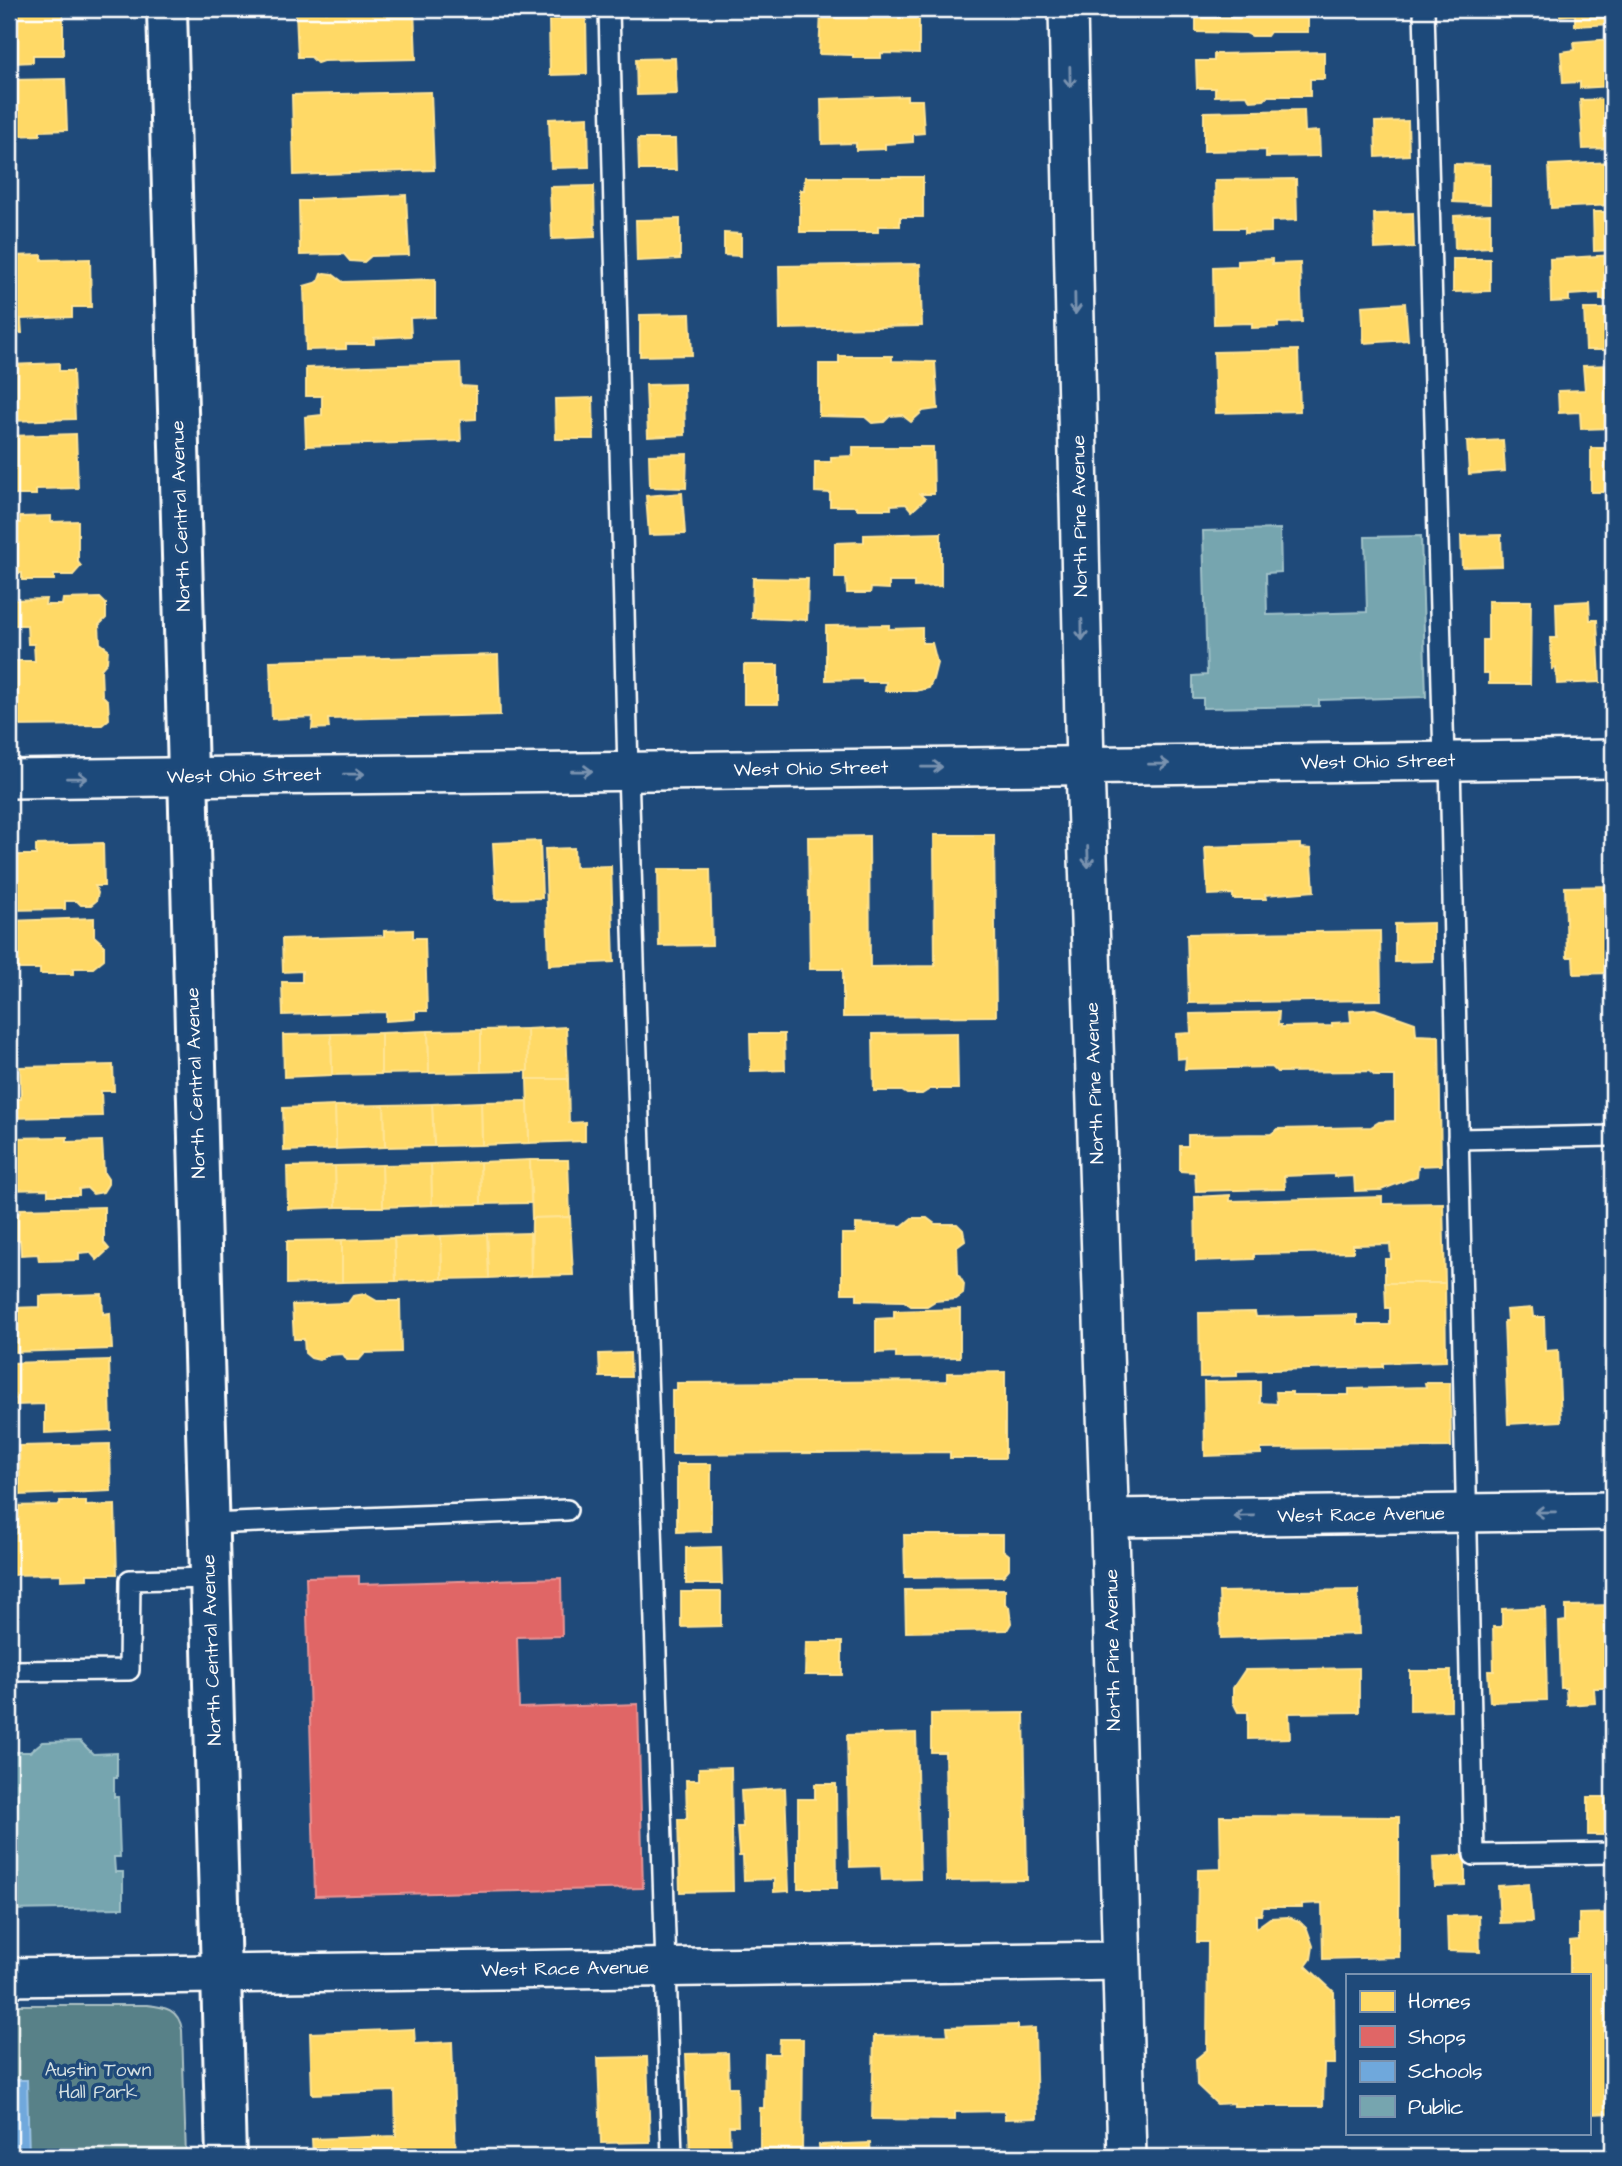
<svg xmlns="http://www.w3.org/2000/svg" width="1622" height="2166" font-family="'Architects Daughter',sans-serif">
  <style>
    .green { fill: #588188; stroke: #acc0c4; stroke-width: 2 }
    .homes { fill: #ffd966; stroke: #ffe494; stroke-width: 2 }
    .shops { fill: #e06666; stroke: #e99494; stroke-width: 2 }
    .schools { fill: #6fa8dc; stroke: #9ac2e6; stroke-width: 2 }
    .public { fill: #76a5af; stroke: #9fc0c7; stroke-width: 2 }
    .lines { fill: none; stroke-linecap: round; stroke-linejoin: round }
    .service-casing { stroke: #fff; stroke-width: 24 }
    .minor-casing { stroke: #fff; stroke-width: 42 }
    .tertiary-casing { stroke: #fff; stroke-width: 44 }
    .service { stroke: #1f4a7a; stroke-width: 19 }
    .minor { stroke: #1f4a7a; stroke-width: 37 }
    .tertiary { stroke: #1f4a7a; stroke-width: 38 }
    .oneway { stroke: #7992af }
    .labels { text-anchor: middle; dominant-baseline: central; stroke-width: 7; stroke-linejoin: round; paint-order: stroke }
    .street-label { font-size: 19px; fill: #fff; stroke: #1f4a7a }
    .park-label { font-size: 19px; fill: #d5e0e1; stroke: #1f4a7a }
  </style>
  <rect width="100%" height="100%" fill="#1f4a7a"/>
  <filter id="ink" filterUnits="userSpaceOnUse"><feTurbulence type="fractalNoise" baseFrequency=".0143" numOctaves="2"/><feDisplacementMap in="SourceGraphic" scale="14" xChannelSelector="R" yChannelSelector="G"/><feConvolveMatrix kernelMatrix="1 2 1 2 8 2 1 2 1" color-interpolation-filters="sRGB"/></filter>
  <g filter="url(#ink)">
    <!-- green -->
    <path class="green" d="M9 2005H147C165 2007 179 2009 182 2030L186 2157H9Z"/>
    <!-- homes -->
    <g class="homes">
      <path d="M63 9V55H33V62L14 63 13 54 9 55V11Z"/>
      <path d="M414 9 416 59 323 61 317 63 311 57H298L296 13Z"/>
      <path d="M847 9 919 12V54L881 53V58H853V55L819 54 821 12H847Z"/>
      <path d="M1196 9H1308V32H1270L1267 36H1252L1246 33 1196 32Z"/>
      <path d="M1559 9H1613V24L1575 26V15L1560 16Z"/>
      <path d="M586 17 587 74 550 75 549 19Z"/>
      <path d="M1613 39V86L1580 88V82L1563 83 1561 52 1575 50 1574 42Z"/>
      <path d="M1324 52V79H1310V96H1268L1264 100 1250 101 1247 95 1215 96V88H1197L1196 61H1214V54Z"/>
      <path d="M675 58 677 94 637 95 636 59Z"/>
      <path d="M65 79 67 130 40 131V135L9 136V80Z"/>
      <path d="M431 92 434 170 294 175 292 95Z"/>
      <path d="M907 96V100H922L924 133 913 134V142L885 144V149L856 150V143L822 144 821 99Z"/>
      <path d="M1613 99V148L1583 149 1580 100Z"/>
      <path d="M1304 110 1305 132 1319 131 1320 156 1266 157V150L1204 151V112Z"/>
      <path d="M588 117 589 167 551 168 549 119Z"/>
      <path d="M1408 121 1409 155 1376 157 1375 122Z"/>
      <path d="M638 139H675L676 170H639Z"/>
      <path d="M1613 162V205L1551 208 1549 165Z"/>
      <path d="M1454 164 1490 165V204L1453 202Z"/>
      <path d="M805 177H923V217H900V226H878V232H800V190H804Z"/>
      <path d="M1296 179 1297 220 1271 221V232L1245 233V228H1216L1215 180Z"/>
      <path d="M594 186 595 237 552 239 550 187Z"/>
      <path d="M406 195 409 255 371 256 364 262 350 261 344 254 300 255 299 201H311V199Z"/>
      <path d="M1593 212H1613V250L1594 251Z"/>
      <path d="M1413 213 1414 247 1375 249 1374 214Z"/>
      <path d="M1490 214V247L1455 249 1454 216Z"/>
      <path d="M680 219V259L637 261 636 220Z"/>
      <path d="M724 233 741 234V256L724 255Z"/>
      <path d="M42 255V260L90 259 91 307H72V317L21 319 22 333H9V268H12V256Z"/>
      <path d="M1613 255V300H1600V293L1569 295V301L1551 302 1550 259Z"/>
      <path d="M1272 259V264L1300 263 1302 322 1278 323V327L1252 328V323L1214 324 1213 267 1238 266V261Z"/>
      <path d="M1453 259H1490V291L1453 292Z"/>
      <path d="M920 264 922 326 780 329 779 266Z"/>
      <path d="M324 273 332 274 343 282 435 279V317L410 318 411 336 374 338V344H346V349L306 350 304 286 318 282 321 274Z"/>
      <path d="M1405 303 1408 340 1364 343 1362 306Z"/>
      <path d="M1584 309H1613V353H1606V350H1586Z"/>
      <path d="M690 314 692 355 640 356V315Z"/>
      <path d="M1298 350 1300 411 1216 413 1214 352Z"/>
      <path d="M839 356H892V361L935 362 938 409 923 411 911 422 902 415 890 416 884 422 872 423 865 417 819 416V364H839Z"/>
      <path d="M59 363V371H73L75 419 9 421V365Z"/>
      <path d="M460 363 461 386 476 387V419L460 420 461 441 306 446 305 417 322 415V396H306V368Z"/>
      <path d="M1613 365V428L1581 429 1580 412 1559 413 1558 391 1585 390 1583 366Z"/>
      <path d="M684 384 685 435 648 437 646 385Z"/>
      <path d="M593 398 594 439H556L555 399Z"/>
      <path d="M76 434 78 488 36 489V495H9V436Z"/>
      <path d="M1503 440 1505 471 1469 474 1467 442Z"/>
      <path d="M853 447H933L934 494H920L925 499 912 511 906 504 891 505V509H857V506H830V493L815 492V462H831V457L853 456Z"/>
      <rect x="1591" y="448" width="22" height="44"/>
      <path d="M687 454 686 488 650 487 649 455Z"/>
      <path d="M682 493 685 534 649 535 646 496Z"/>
      <path d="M51 516V522L78 521V562L81 566 73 575H54V580H22V573H9V523H20V517Z"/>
      <path d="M941 533V586L914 587V582H889V589L871 588 870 593H847L846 578H835V543L864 542V535Z"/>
      <path d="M1501 535 1502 566 1462 567 1461 536Z"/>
      <path d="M753 578 808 579 807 620 752 618Z"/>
      <path d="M100 598 106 604V618L99 625 100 643 108 649 107 662 101 669 102 695 108 701 109 719 102 725 9 726V661H35L34 644H28L27 625H9V600L46 599 45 605H62L63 599Z"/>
      <path d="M1488 601H1531L1530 684H1489V673H1483V640H1488Z"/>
      <path d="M1589 601 1590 620H1597L1600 682 1557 684 1556 668 1552 669 1551 638H1557L1556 603Z"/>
      <path d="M889 625V629L922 628V643H932L937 663 933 679 929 688 916 691H885L886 682H863V679L826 680V626Z"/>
      <path d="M498 655 500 715 328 719 329 728 312 729 313 717 272 719 270 661Z"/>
      <rect x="744" y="665" width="34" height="39"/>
      <path d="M934 835H994L996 1016 843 1017V969H810L808 837 869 836 870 967 935 966Z"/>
      <path d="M540 841 542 898 496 899 493 843Z"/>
      <path d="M103 843 104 886H95L98 893 96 901 91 905H81L77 901H65V909L9 910V855H36V845Z"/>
      <path d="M1300 844V848L1311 849 1314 891 1265 895 1266 899H1233V894L1208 895 1205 847Z"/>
      <path d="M574 848 575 867 611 866 614 962 549 965 545 849Z"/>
      <path d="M658 869H710L712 945 659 946Z"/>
      <path d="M1613 886V973L1574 974 1573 957H1567L1565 887Z"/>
      <path d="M94 918V936L104 945V959L93 968H73V974H40V969H9V921Z"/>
      <path d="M1433 923V961L1395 962V924Z"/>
      <path d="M413 930V938H425L427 1011H415V1019L386 1021V1012L283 1015 282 982H302V971L283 972 282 939 384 936V931Z"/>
      <path d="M1380 931 1381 1000 1189 1003 1187 934Z"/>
      <path d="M1375 1009 1415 1023 1416 1035 1439 1036 1441 1165 1418 1166 1417 1176 1381 1190 1355 1191 1354 1176 1334 1177V1174L1284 1176 1285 1189 1196 1191 1195 1172 1180 1171V1146H1188V1135L1271 1134 1278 1129 1371 1127 1379 1122 1395 1121V1076H1375L1369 1071 1277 1072 1272 1067 1185 1069 1186 1058 1177 1059 1176 1034 1191 1033 1190 1014 1279 1012 1278 1025H1281V1027L1332 1026V1023L1351 1022 1350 1011Z"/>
      <path d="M566 1027 568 1079H527V1029Z"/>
      <path d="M527 1029 528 1071 481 1072V1030Z"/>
      <path d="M481 1030V1072L429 1073 428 1031Z"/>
      <path d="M428 1031 429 1073 381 1074V1033Z"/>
      <path d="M381 1033V1074L332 1075 331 1034Z"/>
      <path d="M957 1033 958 1089H930L922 1094H907L902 1091H874L873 1034Z"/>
      <path d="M331 1034 332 1075 284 1077 283 1035Z"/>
      <path d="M750 1034H784L785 1070 751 1071Z"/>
      <path d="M113 1065 114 1091H101L102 1116 9 1118V1099H21L20 1067Z"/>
      <path d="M527 1079H568L569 1123 585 1122V1141L529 1143Z"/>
      <path d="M528 1101 529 1143 482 1145 481 1102Z"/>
      <path d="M481 1102 482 1145 434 1146 432 1104Z"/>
      <path d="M432 1104 434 1146 385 1147 384 1105Z"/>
      <path d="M384 1105 385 1147 336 1149 335 1106Z"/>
      <path d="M335 1106 336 1149 284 1151 283 1108Z"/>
      <path d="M67 1137V1142L102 1141 104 1173 108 1179V1184L103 1192 93 1194 87 1188 79 1189V1195H48V1189L9 1190V1138Z"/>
      <path d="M530 1160 531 1203 481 1204 480 1162Z"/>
      <path d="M530 1160H568L570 1217 532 1218Z"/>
      <path d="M480 1162 481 1204 432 1205 431 1164Z"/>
      <path d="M431 1164 432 1205 383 1207 382 1165Z"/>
      <path d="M382 1165 383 1207H336L335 1166Z"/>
      <path d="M335 1166 336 1207 288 1209 287 1167Z"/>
      <path d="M1230 1195V1201L1382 1197V1204L1443 1203 1445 1283H1385V1259H1391L1390 1244 1353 1245V1252L1254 1254V1259L1196 1261 1195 1197Z"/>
      <path d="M104 1207V1243L109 1249 97 1260 90 1252 79 1253V1260L39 1261 38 1254 21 1255 20 1240H9V1214L20 1213V1209Z"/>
      <path d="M570 1217 573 1275 531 1276 532 1218Z"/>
      <path d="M912 1218H927L935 1224H957L963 1230 965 1241 957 1247 958 1274 964 1284 963 1294 956 1299 935 1301 927 1306H911L904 1301 857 1300V1293H842V1234H856V1224L902 1226Z"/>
      <path d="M530 1233 531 1276 489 1278 487 1234Z"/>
      <path d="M487 1234 489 1278 442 1279 441 1236Z"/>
      <path d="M441 1236 442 1279 396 1281 394 1238Z"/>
      <path d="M394 1238 396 1281 342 1282V1240Z"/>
      <path d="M342 1240V1282L287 1284V1241Z"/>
      <path d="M1385 1283H1445L1446 1361 1383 1363V1367L1237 1371V1376L1200 1377 1199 1313 1255 1312 1256 1317 1357 1315V1325H1390V1308H1386Z"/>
      <path d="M102 1294 103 1314 110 1313 112 1349 12 1352 11 1308 40 1307V1296Z"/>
      <path d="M365 1294 377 1301H400L401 1352 365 1353 359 1360H347L343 1354 327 1355 319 1360 311 1358 305 1353 304 1339H294L292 1305 348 1303 353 1296Z"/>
      <path d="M1532 1308 1533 1317H1544L1545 1351 1558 1350 1561 1421 1508 1424 1504 1321H1507L1506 1310Z"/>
      <path d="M960 1309V1357L896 1358V1352L876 1353V1319L894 1318V1311Z"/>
      <path d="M630 1353 631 1377H600L599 1354Z"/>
      <path d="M109 1360 111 1430 45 1433V1404L16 1405V1399H9V1363Z"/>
      <path d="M1005 1372V1458H950V1452L672 1454V1390H677V1383L947 1381V1373Z"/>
      <path d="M1260 1381V1403L1277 1404 1276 1392H1292V1395H1349V1389L1426 1387 1425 1383H1450L1451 1447 1261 1449V1454L1205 1456 1204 1382Z"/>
      <path d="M110 1444 111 1491 20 1495 19 1446Z"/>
      <path d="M677 1464H711V1531L677 1532Z"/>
      <path d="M60 1501H86V1506L115 1505 117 1574H87V1579L61 1580V1574L9 1575V1506L60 1505Z"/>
      <path d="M904 1535H1003V1550L1009 1555V1569L1003 1576 905 1577Z"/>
      <path d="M721 1547 722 1584H686V1548Z"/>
      <path d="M1005 1589V1604L1009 1607 1011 1623 1007 1630 906 1632 905 1590Z"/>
      <path d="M1358 1590 1359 1634 1221 1638 1219 1592Z"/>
      <path d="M681 1592H721V1626L681 1627Z"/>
      <path d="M1613 1605V1688H1594L1595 1703 1567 1705 1566 1688H1561L1559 1622 1566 1621V1606Z"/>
      <path d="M1545 1607 1547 1700 1490 1702 1488 1671H1494L1493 1627H1502V1609Z"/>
      <path d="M806 1642H842V1675H805Z"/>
      <path d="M1359 1668V1712L1289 1713 1290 1738 1248 1739V1712H1238L1233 1702V1688L1245 1670Z"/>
      <path d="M1410 1671H1451V1710L1410 1711Z"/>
      <path d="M1024 1713 1027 1880 947 1881 945 1752H931V1714Z"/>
      <path d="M916 1733 920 1879 882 1880 881 1866 850 1867 847 1735Z"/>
      <path d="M731 1767 733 1891 680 1892 678 1819H687L686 1780H699V1768Z"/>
      <path d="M815 1784H836L837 1888H798V1799H815Z"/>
      <path d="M785 1788 789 1891 774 1892V1879L744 1880 743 1856H739L737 1827H743L741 1791Z"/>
      <rect x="1588" y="1797" width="25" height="38"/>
      <path d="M1220 1816 1399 1817V1957L1323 1959 1322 1903 1302 1904V1907H1263L1261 1915H1256V1928L1270 1918 1288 1917 1299 1921 1307 1929 1313 1946 1311 1959 1306 1966 1334 1992 1335 2064H1324L1323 2106H1234V2103L1217 2104 1197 2085 1196 2059 1207 2050 1208 1942H1197L1198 1870 1221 1869Z"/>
      <path d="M1465 1855V1885L1434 1886 1433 1857Z"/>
      <path d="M1529 1884 1532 1922 1500 1923 1498 1886Z"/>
      <path d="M1613 1913V2113L1589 2114V1975H1570V1941L1579 1940V1914Z"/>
      <path d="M1479 1915 1480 1952 1448 1951 1447 1916Z"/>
      <path d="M1018 2025V2029L1035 2028 1037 2118 1005 2119V2111L955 2112V2120L872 2119 874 2036 948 2035 947 2027Z"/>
      <path d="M414 2029 415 2044 452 2042 456 2157H313L312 2139 396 2136 395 2091 312 2094 310 2033Z"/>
      <path d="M780 2039H803L802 2157H760V2108H764L765 2054H779Z"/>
      <path d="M728 2053 729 2087H737L738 2126H729L730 2150 712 2149V2156L690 2157 686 2054Z"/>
      <path d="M647 2057 650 2142 601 2143 598 2058Z"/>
      <path d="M870 2143 871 2157H820L819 2145Z"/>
    </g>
    <!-- shops -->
    <path class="shops" d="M359 1576V1584L561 1578 562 1636 517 1637 519 1708 638 1704 643 1888 315 1896 306 1577Z"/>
    <!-- schools -->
    <path class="schools" d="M9 2080H27L29 2157H9Z"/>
    <!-- public -->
    <g class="public">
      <path d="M1280 529 1281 572 1266 573 1267 615 1367 612 1365 537 1421 536 1426 697 1319 700V706L1203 708V698H1193V676L1207 675 1203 531Z"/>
      <path d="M80 1741 93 1754 117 1753V1778H114V1797H118L120 1857H114L115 1872H123V1908L9 1910V1752H30L42 1742Z"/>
    </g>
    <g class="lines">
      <!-- service casing -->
      <g class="service-casing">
        <g id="service">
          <path d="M609 9 628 771 672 2157"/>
          <path d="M1424 9 1444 761"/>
          <path d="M1450 761 1474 1855 1613 1853"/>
          <path d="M1458 1139 1613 1136"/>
          <path d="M209 1524 567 1510"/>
          <path d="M9 1671 129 1670 130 1580 210 1578"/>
        </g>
      </g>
      <!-- minor casing -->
      <g class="minor-casing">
        <g id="minor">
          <path d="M1068 9 1085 766 1111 1565 1127 2157"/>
          <path d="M9 779 1613 759"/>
          <path d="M1110 1518 1613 1511"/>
          <path d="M9 1977 1121 1961"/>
        </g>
      </g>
      <!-- tertiary casing -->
      <g class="tertiary-casing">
        <path id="tertiary" d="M167 9 226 2157"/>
      </g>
      <!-- service -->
      <use href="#service" class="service"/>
      <!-- minor -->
      <use href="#minor" class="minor"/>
      <!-- tertiary -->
      <use href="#tertiary" class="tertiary"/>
    </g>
    <!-- one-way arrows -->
    <defs><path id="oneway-shaft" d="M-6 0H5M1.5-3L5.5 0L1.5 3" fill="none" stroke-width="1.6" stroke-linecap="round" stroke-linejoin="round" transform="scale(1.75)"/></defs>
    <g class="oneway">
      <use href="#oneway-shaft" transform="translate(1070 77) rotate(89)"/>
      <use href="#oneway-shaft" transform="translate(1075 304) rotate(89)"/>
      <use href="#oneway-shaft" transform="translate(1082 630) rotate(89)"/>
      <use href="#oneway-shaft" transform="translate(1159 764) rotate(-1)"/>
      <use href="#oneway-shaft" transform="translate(932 767) rotate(-1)"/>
      <use href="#oneway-shaft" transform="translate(582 771) rotate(-1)"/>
      <use href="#oneway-shaft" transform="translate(354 774) rotate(-1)"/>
      <use href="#oneway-shaft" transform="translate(77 778) rotate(-1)"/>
      <use href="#oneway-shaft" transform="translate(1088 857) rotate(88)"/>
      <use href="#oneway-shaft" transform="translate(1545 1512) rotate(179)"/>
      <use href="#oneway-shaft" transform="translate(1244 1516) rotate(179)"/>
    </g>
  </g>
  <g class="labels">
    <!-- street labels -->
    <g class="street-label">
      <text transform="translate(181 516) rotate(-92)">North Central Avenue</text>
      <text transform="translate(1080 516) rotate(-91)">North Pine Avenue</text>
      <text transform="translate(1378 762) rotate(-1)">West Ohio Street</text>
      <text transform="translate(811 769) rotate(-1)">West Ohio Street</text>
      <text transform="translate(244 776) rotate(-1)">West Ohio Street</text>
      <text transform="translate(196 1083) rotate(-92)">North Central Avenue</text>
      <text transform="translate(1095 1083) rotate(-92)">North Pine Avenue</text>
      <text transform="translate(1361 1515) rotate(-1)">West Race Avenue</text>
      <text transform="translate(212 1650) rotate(-92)">North Central Avenue</text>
      <text transform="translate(1113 1650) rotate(-91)">North Pine Avenue</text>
      <text transform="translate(565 1969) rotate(-1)">West Race Avenue</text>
    </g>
    <!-- park labels -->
    <g class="park-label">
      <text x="98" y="2070">Austin Town<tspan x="98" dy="22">Hall Park</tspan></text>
    </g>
  </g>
  <!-- margin -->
  <rect width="1622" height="2166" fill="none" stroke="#1f4a7a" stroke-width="35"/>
  <rect x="18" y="18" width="1587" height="2131" fill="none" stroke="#fff" stroke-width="2.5" filter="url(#ink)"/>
  <!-- legend -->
  <rect x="1346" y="1974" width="245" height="161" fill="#1f4a7a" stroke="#7992af" stroke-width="2"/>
  <rect x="1360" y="1991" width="35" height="21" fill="#ffd966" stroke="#7992af" stroke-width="2"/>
  <text x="1408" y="2008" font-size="21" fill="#ffffff">Homes</text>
  <rect x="1360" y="2026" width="35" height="21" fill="#e06666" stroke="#7992af" stroke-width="2"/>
  <text x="1408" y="2044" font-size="21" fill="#ffffff">Shops</text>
  <rect x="1360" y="2061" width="35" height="21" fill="#6fa8dc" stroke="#7992af" stroke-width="2"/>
  <text x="1408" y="2078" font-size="21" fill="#ffffff">Schools</text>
  <rect x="1360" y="2096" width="35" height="21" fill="#76a5af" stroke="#7992af" stroke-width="2"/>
  <text x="1408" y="2114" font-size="21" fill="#ffffff">Public</text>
</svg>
